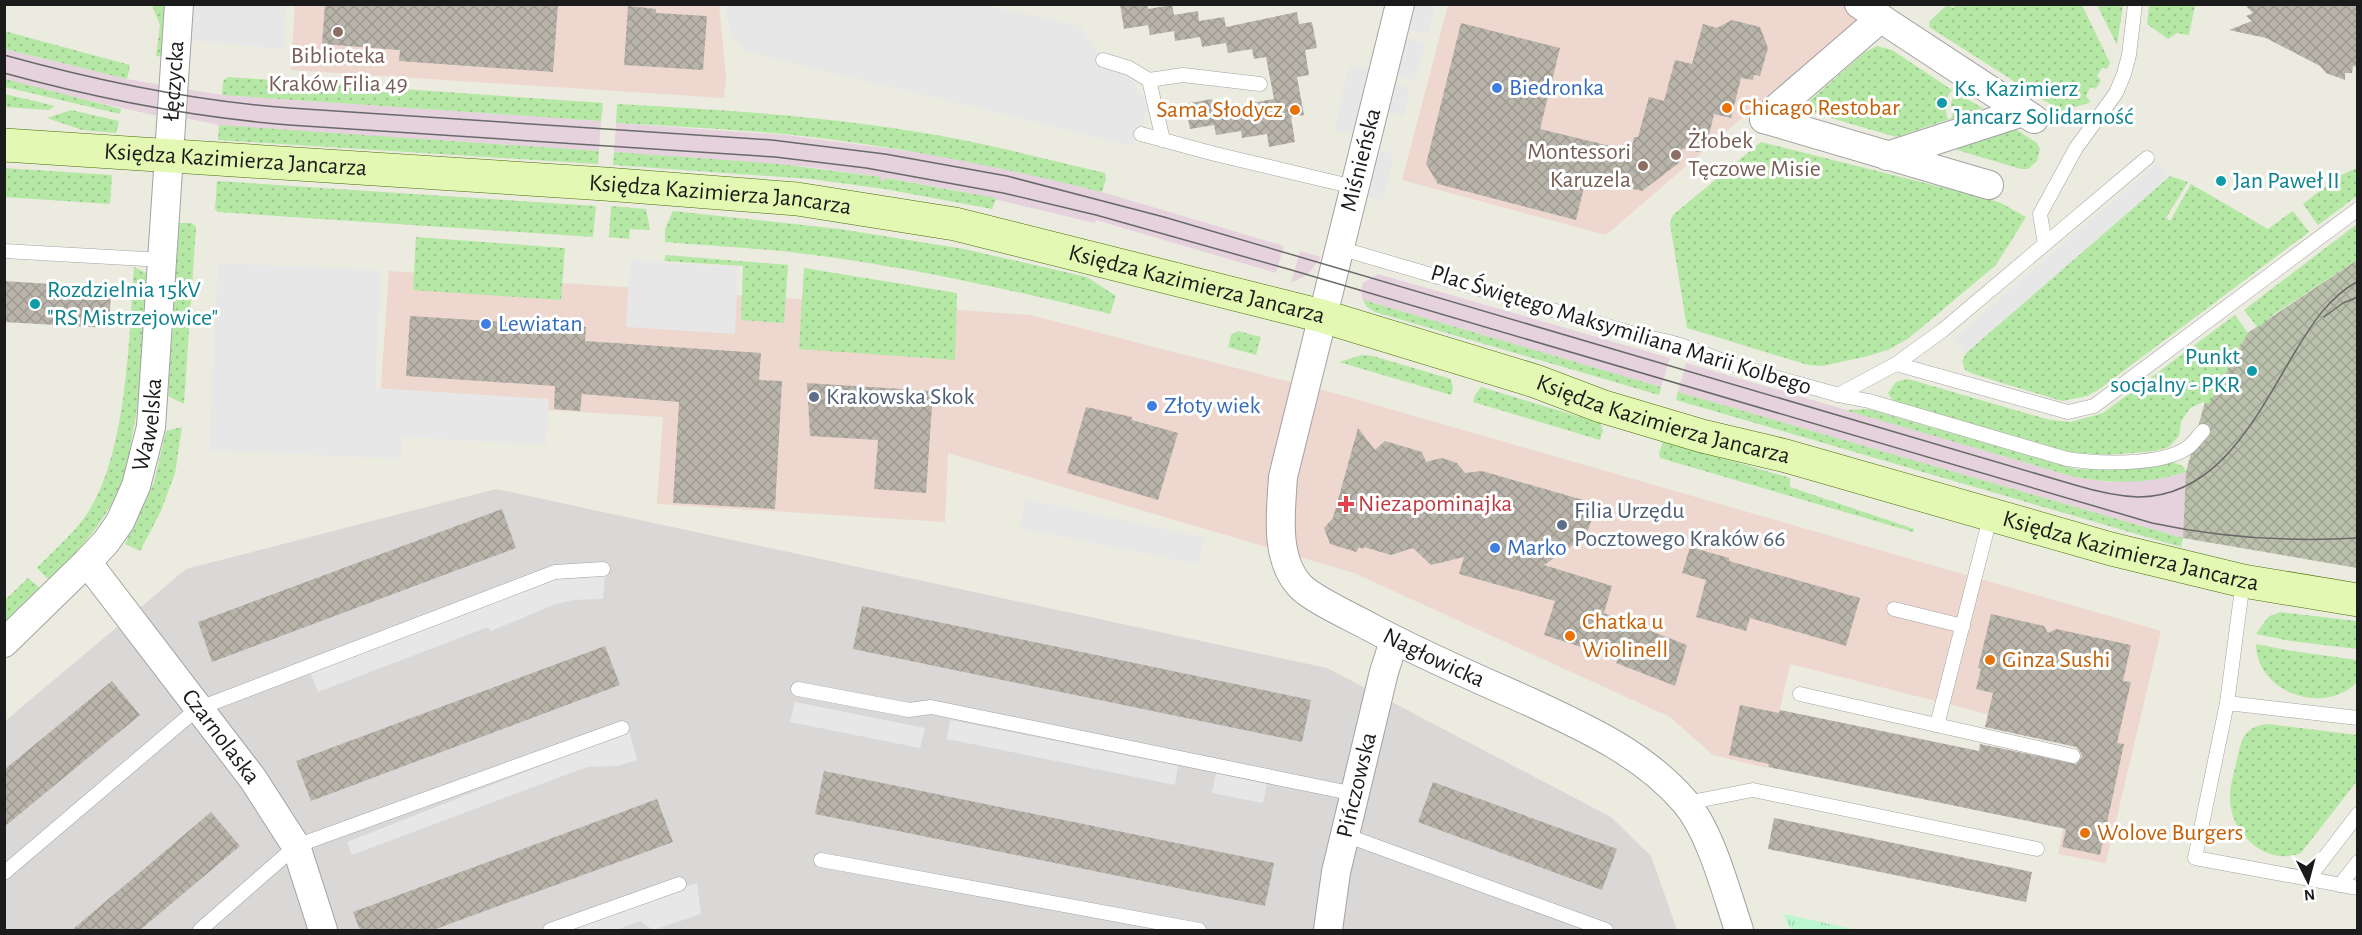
<svg xmlns="http://www.w3.org/2000/svg" width="2362" height="935" font-family="'Alegreya Sans',sans-serif">
  <style>
    .residential { fill: #d9d8d7 }
    .commercial { fill: #eed7ce }
    .railway { fill: #e5d2dd }
    .construction { fill: url(#construction-cross-hatch) }
    .grass { fill: url(#grass-dots) }
    .park { fill: url(#park-tufts) }
    .parking { fill: #e7e7e7 }
    .building { fill: url(#building-cross-hatch) }
    .lines { fill: none; stroke-linecap: round; stroke-linejoin: round }
    .lane-casing { stroke: #a2a2a2; stroke-width: 15 }
    .street-casing { stroke: #a2a2a2; stroke-width: 30 }
    .secondary-casing { stroke: #486d06; stroke-width: 34 }
    .lane { stroke: #fff; stroke-width: 14 }
    .street { stroke: #fff; stroke-width: 28 }
    .secondary { stroke: #e3f8b2; stroke-width: 33 }
    .tram { stroke: #696969; stroke-width: 1.5 }
    .education-dot { fill: #8d6e63; stroke: #fff; stroke-width: 2 }
    .shop-dot { fill: #3f7fe0; stroke: #fff; stroke-width: 2 }
    .culture-dot { fill: #0f9aa8; stroke: #fff; stroke-width: 2 }
    .food-dot { fill: #e8710a; stroke: #fff; stroke-width: 2 }
    .service-dot { fill: #5c6f8a; stroke: #fff; stroke-width: 2 }
    .health-dot { fill: #e0444e; stroke: #fff; stroke-width: 2 }
    .labels { text-anchor: middle; dominant-baseline: central; stroke-width: 6; stroke-linejoin: round; paint-order: stroke }
    .education-label { font-size: 24px; fill: #785e54; stroke: #fff }
    .street-label { font-size: 24px; fill: #1b1b1b; stroke: #fff }
    .shop-label { font-size: 24px; fill: #366cbe; stroke: #fff; text-anchor: start }
    .culture-label { font-size: 24px; fill: #0d838f; stroke: #fff; text-anchor: start }
    .food-label { font-size: 24px; fill: #c56008; stroke: #fff; text-anchor: start }
    .service-label { font-size: 24px; fill: #4e5e75; stroke: #fff; text-anchor: start }
    .health-label { font-size: 24px; fill: #be3a42; stroke: #fff; text-anchor: start }
  </style>
  <defs>
    <pattern id="construction-cross-hatch" width="8" height="8" patternUnits="userSpaceOnUse" patternTransform="scale(1.5)"><rect width="8" height="8" fill="#bbc0ac"/><path d="M0 0l8 8M0 8l8-8" fill="none" stroke="#a0a493"/></pattern>
    <pattern id="grass-dots" width="8" height="8" patternUnits="userSpaceOnUse" patternTransform="scale(1.5)"><rect width="8" height="8" fill="#b5e7a5"/><path d="M2 2h.1M6 6h.1" fill="none" stroke="#9bc68d" stroke-width="1.8" stroke-linecap="round"/></pattern>
    <pattern id="park-tufts" width="24" height="20" patternUnits="userSpaceOnUse" patternTransform="scale(1.5)"><rect width="24" height="20" fill="#bbf8cf"/><path d="M3 7l-1-3M5 7V3M7 7l1-3M15 17l-1-3M17 17v-4M19 17l1-3" fill="none" stroke="#a0d4b1"/></pattern>
    <pattern id="building-cross-hatch" width="8" height="8" patternUnits="userSpaceOnUse" patternTransform="scale(1.5)"><rect width="8" height="8" fill="#b9b4aa"/><path d="M0 0l8 8M0 8l8-8" fill="none" stroke="#9e9a92"/></pattern>
  </defs>
  <rect width="100%" height="100%" fill="#ecebe0"/>
  <!-- residential -->
  <path class="residential" d="M496 489 1327 668 1611 817 1651 856 1677 930H5L4 722 186 569Z"/>
  <!-- commercial -->
  <g class="commercial">
    <path d="M719 4 726 78 724 98 291 70 295 5Z"/>
    <path d="M1843 4 1861 16 1606 235 1402 180 1448 5Z"/>
    <path d="M389 271 1030 315 1345 396 2161 631 2106 863 2058 854 2081 738 1790 664 1767 768 1713 755 1670 717 1354 573 948 453 945 522 657 504 663 417 380 400Z"/>
  </g>
  <!-- railway -->
  <g class="railway">
    <path d="M4 49 127 79 222 95 601 121 599 151 266 129 219 125 160 113 158 116 69 96 5 79Z"/>
    <path d="M616 123 785 135 931 154 1046 178 1102 192 1284 246 1276 273 1096 220 1095 223 960 191 887 178 886 181 880 180V177L810 167 614 152Z"/>
    <path d="M1300 251 1321 257 1308 274 1291 283Z"/>
    <path d="M1378 274 1670 358 1661 387 1363 300 1361 292 1363 283Z"/>
    <path d="M1686 363 2075 477 2108 482 2170 477 2186 472 2183 538 1678 392Z"/>
  </g>
  <!-- construction -->
  <path class="construction" d="M2357 260V568L2183 538 2186 472 2207 394 2243 336Z"/>
  <!-- grass -->
  <g class="grass">
    <path d="M1957 4 2082 5 2110 63 2107 69 2102 68 2097 76 2101 80 2096 89 2090 87 2086 96 2090 101 2089 103 2061 111 1929 27 1930 21 1947 5 1953 8Z"/>
    <path d="M152 5H166L164 57 156 56 160 25Z"/>
    <path d="M2097 5H2123L2117 45Z"/>
    <path d="M2149 5H2195L2189 35 2177 33 2168 39 2147 24Z"/>
    <path d="M4 31 130 65 127 79 5 49Z"/>
    <path d="M1877 46 1892 50 1952 90C1944 100 1944 107 1948 119L1953 117C1950 107 1950 101 1956 93L1983 108 1896 137 1807 111 1806 104 1865 52Z"/>
    <path d="M228 77 603 103 601 121 222 95 223 81Z"/>
    <path d="M5 79 121 109 120 114 5 87Z"/>
    <path d="M5 94 55 106 49 110 5 107Z"/>
    <path d="M617 104C723 110 831 116 936 135 993 145 1049 160 1105 173L1106 179 1102 192C998 166 892 145 784 134 728 129 672 126 616 123Z"/>
    <path d="M71 110 119 121 116 133 82 130 47 118Z"/>
    <path d="M219 125 599 151 598 164 218 140Z"/>
    <path d="M2015 129 2037 143 2040 149 2037 161 2028 169H2021L1957 150V148Z"/>
    <path d="M1761 142 1981 197 2001 203 2026 217 1996 265 1909 338 1888 350 1864 357 1822 366 1808 365 1687 328 1670 223 1673 215Z"/>
    <path d="M614 152 780 164 881 177 880 180 885 181 886 178 996 198 992 209 885 189 811 179 613 165Z"/>
    <path d="M4 168 112 175 110 204 5 197Z"/>
    <path d="M2357 168V196L2318 225 2303 204 2339 176Z"/>
    <path d="M2170 176 2188 182 2166 218 2170 221 2191 184 2268 229 2293 211 2309 232 2098 390 2087 396 2062 401 1976 375 1965 370 1962 361 1966 353Z"/>
    <path d="M217 181 596 206 593 237 218 212 215 209Z"/>
    <path d="M611 206 646 209 650 230 630 229 629 239 609 237Z"/>
    <path d="M673 211 840 229 964 249 1087 277 1116 296 1110 314C1009 289 908 267 806 254 759 248 712 246 665 242V229Z"/>
    <path d="M179 223H192L196 227 184 404 168 396Z"/>
    <path d="M2357 224V260L2274 314 2258 328 2244 310Z"/>
    <path d="M416 237 565 248 561 300 413 290Z"/>
    <path d="M666 255 788 265 784 323 741 320 743 266 664 261Z"/>
    <path d="M134 267 148 274C147 329 143 383 132 437 129 457 125 481 115 498 98 530 74 555 50 581L37 568C52 552 71 536 84 518 127 460 129 338 134 267Z"/>
    <path d="M804 268 957 293 955 360 799 349Z"/>
    <path d="M1363 300 1661 387 1659 395 1375 312 1367 307Z"/>
    <path d="M2235 315 2248 333 2209 404 2203 402 2190 408 2181 422 2179 436 2169 447 2155 451 2108 455 2070 452 1899 403 1892 400 1888 393 1896 382 1908 379 2050 420 2071 422 2103 413Z"/>
    <path d="M1238 331 1261 337 1256 355 1228 347 1231 335Z"/>
    <path d="M1362 355 1373 356 1451 379 1453 389 1451 395 1339 362Z"/>
    <path d="M1481 387 1600 423 1603 430 1600 440 1473 402 1475 395Z"/>
    <path d="M1678 392 2183 538 2181 547 1676 400Z"/>
    <path d="M1868 409 2076 469 2113 470 2172 462 2183 466 2186 472C2149 484 2113 484 2075 477L1845 410Z"/>
    <path d="M182 427 175 473 161 511 140 551 125 544 154 482 166 431Z"/>
    <path d="M1663 441 1790 478V487L1914 529 1913 532 1660 458 1659 454Z"/>
    <path d="M28 578 40 588 5 624V600Z"/>
    <path d="M2280 612 2357 621V649L2291 641 2256 634 2268 617Z"/>
    <path d="M2256 644 2292 651 2357 660V682C2325 716 2256 693 2256 644Z"/>
    <path d="M2267 724 2357 735V781L2301 853C2267 867 2231 834 2230 800 2229 788 2234 775 2236 763 2242 741 2241 728 2267 724Z"/>
  </g>
  <!-- park -->
  <path class="park" d="M1784 914 1857 930H1790Z"/>
  <!-- parking -->
  <g class="parking">
    <path d="M167 5H286L283 49 165 38Z"/>
    <path d="M726 5H985L1080 26 1103 60 1132 80 1148 106 1141 134 1132 146 748 52 732 37 726 15Z"/>
    <path d="M1413 5H1435L1428 34 1407 29Z"/>
    <path d="M1405 38 1425 43 1416 80 1395 75Z"/>
    <path d="M1349 66 1368 70 1353 135 1334 130Z"/>
    <path d="M1393 84 1410 88 1404 116 1386 112Z"/>
    <path d="M1377 150 1394 154 1383 200 1365 196Z"/>
    <path d="M2158 162 2170 176 1966 353 1953 339Z"/>
    <path d="M630 260 738 267 735 334 626 327Z"/>
    <path d="M218 263 381 270 375 388 549 399 546 445 403 437 401 459 209 450Z"/>
    <path d="M1025 499 1205 538 1198 564 1020 528Z"/>
    <path d="M564 575 605 576 603 599 573 600 556 604 491 631 488 627 318 692 310 672Z"/>
    <path d="M795 702 925 728 920 748 790 722Z"/>
    <path d="M950 720 1178 766 1175 785 947 739Z"/>
    <path d="M629 731 637 760 618 766 587 767 352 855 347 842Z"/>
    <path d="M1216 773 1267 783 1263 803 1212 793Z"/>
    <path d="M697 883 701 914 653 930 640 921 616 930H564Z"/>
  </g>
  <!-- building -->
  <g class="building">
    <path d="M325 4H558L553 72 399 61 400 50 322 44Z"/>
    <path d="M1120 4H1147L1148 9 1172 5 1174 15 1198 11 1199 21 1224 17 1226 27 1297 12 1299 24 1312 22 1317 48 1305 50 1309 75 1297 77 1304 115 1291 117 1295 142 1269 147 1267 134 1242 138 1241 131 1216 135 1214 125 1190 129 1185 104 1212 99 1214 110 1274 99 1266 57 1254 59 1252 49 1228 53 1226 43 1202 47 1200 37 1175 41 1174 31 1150 35 1148 25 1124 29Z"/>
    <path d="M2244 4H2358V67L2353 66 2352 73H2345V80L2326 73 2320 66 2266 38 2229 30 2252 21 2246 16 2253 13Z"/>
    <path d="M628 6 656 9V13L707 16 703 70 624 65Z"/>
    <path d="M1732 20 1760 27 1768 48 1760 76 1754 75 1753 80 1741 78 1731 118 1714 114 1706 148 1698 152 1683 148 1679 163 1642 191 1586 179 1576 220 1438 184 1426 164 1461 23 1560 48 1540 129 1631 151 1634 137H1638L1649 97 1664 101 1675 60 1692 64 1703 24 1717 28Z"/>
    <path d="M4 281 67 285 66 289 111 291 109 328 4 322Z"/>
    <path d="M410 316 586 327 585 341 761 353 759 380 782 381 775 509 673 503 679 402 582 394 580 411 554 409 555 386 406 376Z"/>
    <path d="M807 383 933 391 926 493 874 489 878 440 810 436Z"/>
    <path d="M1086 407 1132 417V420L1178 433 1158 500 1067 473Z"/>
    <path d="M1358 428 1375 450 1385 441 1422 452 1426 462 1442 458 1457 463 1465 473 1482 471 1597 504 1586 536 1544 565 1612 586 1604 613 1687 645 1675 686 1616 663 1618 659 1544 635 1555 601 1459 574 1464 557 1431 565 1413 548 1391 555 1364 547 1363 549 1359 547 1356 552 1330 544 1324 528 1333 518Z"/>
    <path d="M502 509 516 548 212 662 198 622Z"/>
    <path d="M1690 547 1729 558V561L1860 598 1846 646 1750 618 1746 631 1696 617 1706 580 1682 573Z"/>
    <path d="M862 606 1311 700 1302 742 853 649Z"/>
    <path d="M1991 614 2044 626 2048 633 2056 629 2131 645 2123 681 2131 682 2117 743 2124 744 2100 855 2062 847 2066 829 1768 767 1769 764 1729 755 1740 705 1779 713 1780 710 1979 751 1980 744 2076 764 2082 757 2081 753 2076 747 1985 727 1993 693 1976 689 1981 669 1978 668Z"/>
    <path d="M605 646 620 685 311 801 296 761Z"/>
    <path d="M112 681 140 715 4 827V770Z"/>
    <path d="M824 771 1274 863 1265 906 815 814Z"/>
    <path d="M1433 782 1617 849 1602 890 1418 822Z"/>
    <path d="M657 799 673 842 433 930H360L353 912Z"/>
    <path d="M211 812 240 846 140 930H72Z"/>
    <path d="M1774 818 2032 872 2026 902 1768 849Z"/>
  </g>
  <g class="lines">
    <!-- lane casing -->
    <g class="lane-casing">
      <g id="lane">
        <path d="M1103 60 1129 68 1149 80 1163 140"/>
        <path d="M1149 80 1183 75 1260 84"/>
        <path d="M1141 134 1215 154 1354 187"/>
        <path d="M2045 244 2040 214 2076 148 2116 93 2124 74 2129 55 2135 4"/>
        <path d="M1339 248 1648 338C1673 341 1695 350 1718 359 1757 374 1799 383 1838 395L1896 364 1943 330 2147 158"/>
        <path d="M4 251 163 260"/>
        <path d="M1896 364 2068 412 2094 406 2358 209"/>
        <path d="M1838 395 1869 401 2067 459C2098 464 2160 466 2187 448 2193 444 2198 436 2203 431"/>
        <path d="M2243 581 2227 703 2195 858 2358 888"/>
        <path d="M1894 609 1963 626"/>
        <path d="M798 689 909 710 931 707 1355 794"/>
        <path d="M1800 694 2073 756"/>
        <path d="M2227 703 2358 718"/>
        <path d="M1937 725 1991 514"/>
        <path d="M1686 803 1753 790 2037 849"/>
        <path d="M1345 835 1606 930"/>
        <path d="M821 860 1199 930"/>
        <path d="M4 873 197 709 555 572 603 569"/>
        <path d="M2308 879 2358 814"/>
        <path d="M2340 885 2358 862"/>
        <path d="M200 930 296 846 622 728"/>
        <path d="M550 930 679 884"/>
      </g>
    </g>
    <!-- street casing -->
    <g class="street-casing">
      <g id="street">
        <path id="s1" d="M1400 4 1283 477C1281 511 1274 558 1300 586 1312 599 1352 617 1370 627 1422 655 1476 678 1530 702 1586 728 1644 754 1685 802 1711 832 1726 892 1739 930"/>
        <path d="M1859 4 2034 119"/>
        <path d="M1764 119 1989 185"/>
        <path d="M1764 119 1881 18"/>
        <path d="M1887 156 2023 112"/>
        <path id="s2" d="M87 562 253 779 296 846 323 930"/>
        <path id="s3" d="M4 643 87 562 106 542 120 522 136 486 151 427 179 4"/>
        <path id="s4" d="M1328 930 1336 872 1384 672 1394 641"/>
      </g>
    </g>
    <!-- secondary casing -->
    <g class="secondary-casing">
      <g id="secondary">
        <path id="s5" d="M4 145 605 184 797 199 955 224 1322 316 1535 381 1601 406 1702 436 1786 456 2111 549 2243 581 2358 600"/>
      </g>
    </g>
    <!-- lane -->
    <use href="#lane" class="lane"/>
    <!-- street -->
    <use href="#street" class="street"/>
    <!-- secondary -->
    <use href="#secondary" class="secondary"/>
    <!-- tram -->
    <g class="tram">
      <path d="M4 55C98 81 193 101 290 108L772 140 885 154 1007 176 1164 217 2075 485C2095 491 2116 496 2138 497 2220 497 2258 413 2295 352 2312 324 2328 298 2358 281"/>
      <path d="M4 73C98 99 192 117 289 125L775 157 866 168 1003 193 1096 215 1288 269 2152 523C2221 538 2288 542 2358 538"/>
      <path d="M2324 317 2343 303 2358 297"/>
    </g>
  </g>
  <!-- markers -->
  <g class="education-dot">
    <circle cx="338" cy="32" r="6"/>
    <circle cx="1676" cy="155" r="6"/>
    <circle cx="1643" cy="166" r="6"/>
  </g>
  <g class="shop-dot">
    <circle cx="1497" cy="88" r="6"/>
    <circle cx="486" cy="324" r="6"/>
    <circle cx="1152" cy="406" r="6"/>
    <circle cx="1495" cy="548" r="6"/>
  </g>
  <g class="culture-dot">
    <circle cx="1942" cy="103" r="6"/>
    <circle cx="2221" cy="181" r="6"/>
    <circle cx="35" cy="304" r="6"/>
    <circle cx="2252" cy="371" r="6"/>
  </g>
  <g class="food-dot">
    <circle cx="1727" cy="108" r="6"/>
    <circle cx="1295" cy="110" r="6"/>
    <circle cx="1570" cy="636" r="6"/>
    <circle cx="1990" cy="660" r="6"/>
    <circle cx="2085" cy="833" r="6"/>
  </g>
  <g class="service-dot">
    <circle cx="814" cy="397" r="6"/>
    <circle cx="1562" cy="525" r="6"/>
  </g>
  <path class="health-dot" d="M1343 495h6v6h6v6h-6v6h-6v-6h-6v-6h6z"/>
  <g class="labels">
    <!-- education labels -->
    <g class="education-label">
      <text x="338" y="56">Biblioteka<tspan x="338" dy="28">Kraków Filia 49</tspan></text>
      <text x="1688" y="141" text-anchor="start">Żłobek<tspan x="1688" dy="28">Tęczowe Misie</tspan></text>
      <text x="1631" y="152" text-anchor="end">Montessori<tspan x="1631" dy="28">Karuzela</tspan></text>
    </g>
    <!-- street labels -->
    <g class="street-label">
      <text stroke="none"><textPath href="#s3" startOffset="615">Łęczycka</textPath></text>
      <text stroke="none"><textPath href="#s5" startOffset="232">Księdza Kazimierza Jancarza</textPath></text>
      <text transform="translate(1361 160) rotate(-76)">Miśnieńska</text>
      <text stroke="none"><textPath href="#s5" startOffset="718">Księdza Kazimierza Jancarza</textPath></text>
      <text stroke="none"><textPath href="#s5" startOffset="1204">Księdza Kazimierza Jancarza</textPath></text>
      <text transform="translate(1621 330) rotate(17)">Plac Świętego Maksymiliana Marii Kolbego</text>
      <text stroke="none"><textPath href="#s5" startOffset="1690">Księdza Kazimierza Jancarza</textPath></text>
      <text stroke="none"><textPath href="#s3" startOffset="270">Wawelska</textPath></text>
      <text stroke="none"><textPath href="#s5" startOffset="2176">Księdza Kazimierza Jancarza</textPath></text>
      <text stroke="none"><textPath href="#s1" startOffset="753">Nagłowicka</textPath></text>
      <text stroke="none"><textPath href="#s2" startOffset="220">Czarnolaska</textPath></text>
      <text stroke="none"><textPath href="#s4" startOffset="148">Pińczowska</textPath></text>
    </g>
    <!-- shop labels -->
    <g class="shop-label">
      <text x="1509" y="88">Biedronka</text>
      <text x="498" y="324">Lewiatan</text>
      <text x="1164" y="406">Złoty wiek</text>
      <text x="1507" y="548">Marko</text>
    </g>
    <!-- culture labels -->
    <g class="culture-label">
      <text x="1954" y="89">Ks. Kazimierz<tspan x="1954" dy="28">Jancarz Solidarność</tspan></text>
      <text x="2233" y="181">Jan Paweł II</text>
      <text x="47" y="290">Rozdzielnia 15kV<tspan x="47" dy="28">"RS Mistrzejowice"</tspan></text>
      <text x="2240" y="357" text-anchor="end">Punkt<tspan x="2240" dy="28">socjalny - PKR</tspan></text>
    </g>
    <!-- food labels -->
    <g class="food-label">
      <text x="1739" y="108">Chicago Restobar</text>
      <text x="1283" y="110" text-anchor="end">Sama Słodycz</text>
      <text x="1582" y="622">Chatka u<tspan x="1582" dy="28">Wiolinell</tspan></text>
      <text x="2002" y="660">Ginza Sushi</text>
      <text x="2097" y="833">Wolove Burgers</text>
    </g>
    <!-- service labels -->
    <g class="service-label">
      <text x="826" y="397">Krakowska Skok</text>
      <text x="1574" y="511">Filia Urzędu<tspan x="1574" dy="28">Pocztowego Kraków 66</tspan></text>
    </g>
    <!-- health labels -->
    <g class="health-label">
      <text x="1358" y="504">Niezapominajka</text>
    </g>
  </g>
  <!-- border -->
  <rect width="2362" height="935" fill="none" stroke="#1b1b1b" stroke-width="12"/>
  <!-- north arrow -->
  <g transform="translate(2308 881) rotate(174)" stroke="#ffffff" stroke-width="4.5" paint-order="stroke">
  <path d="M0-4.5L10 22L0 15L-10 22Z" fill="#1b1b1b"/>
  <text y="-9" font-size="16" font-weight="bold" text-anchor="middle" fill="#1b1b1b">N</text>
  </g>
</svg>
